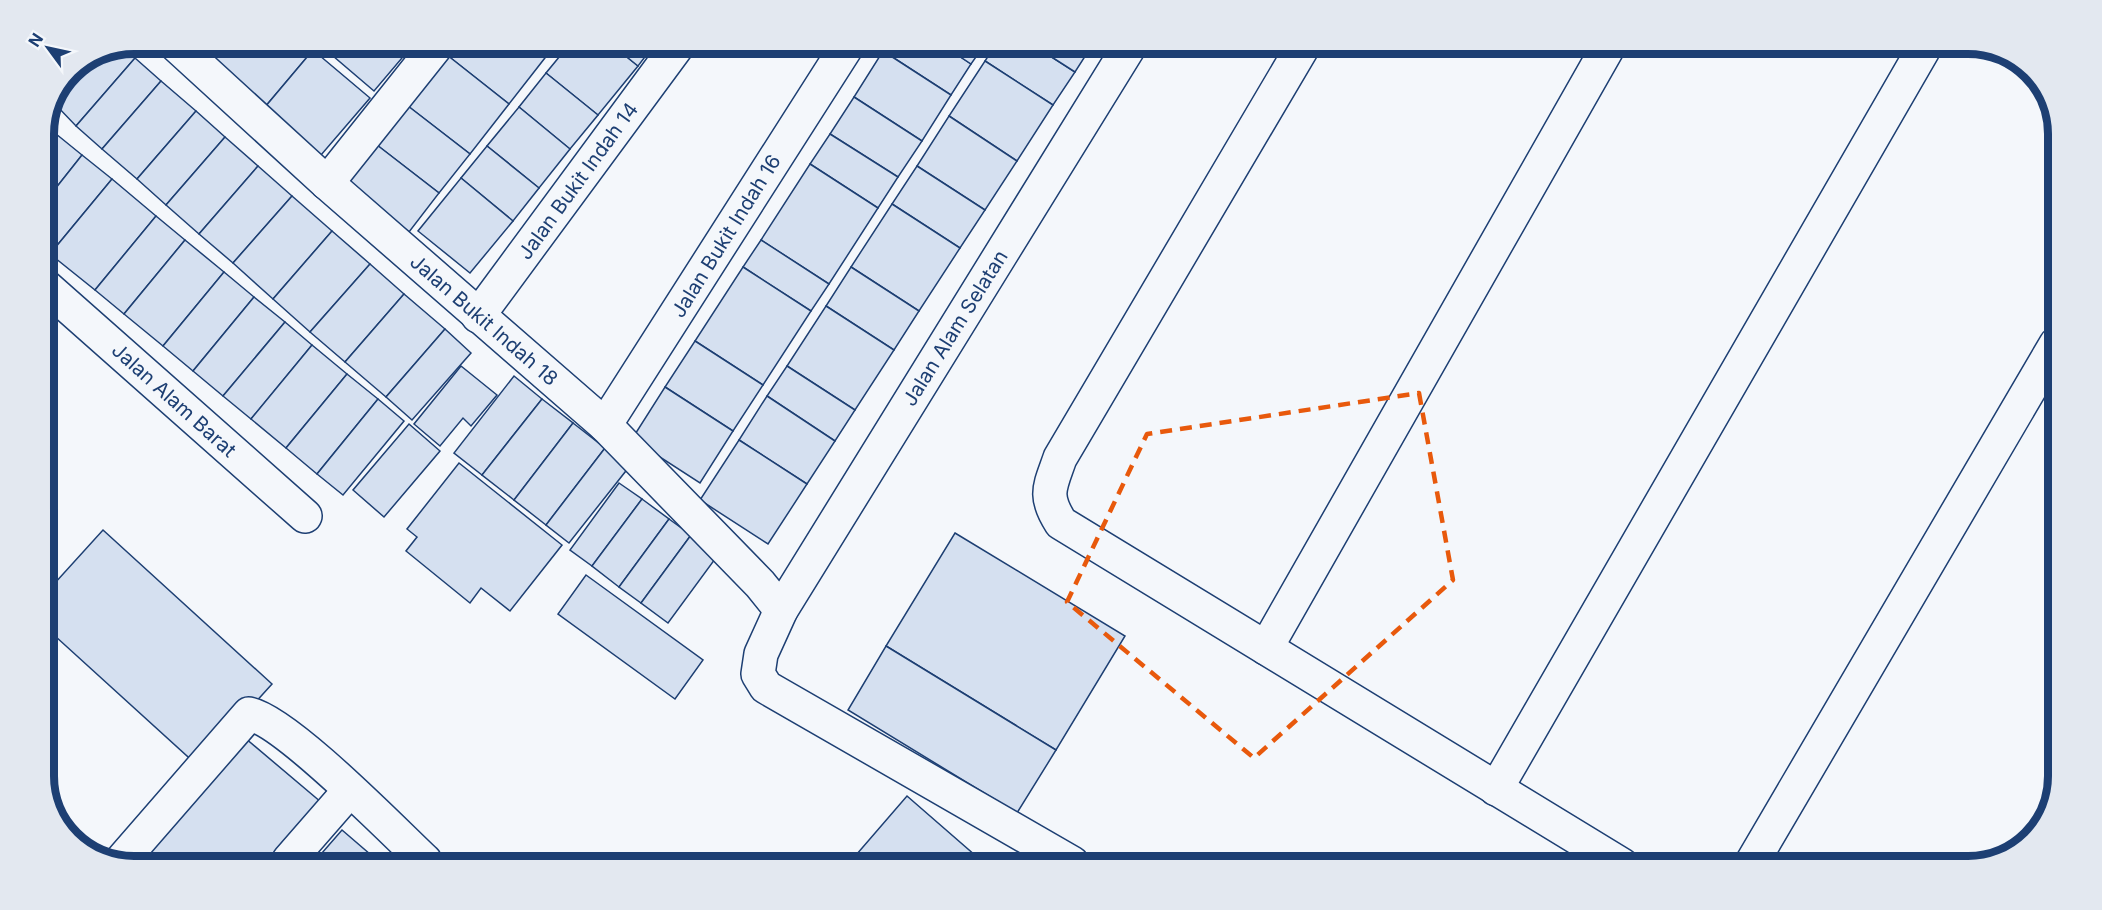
<svg xmlns="http://www.w3.org/2000/svg" width="2102" height="910" font-family="Inter,sans-serif">
  <style>
    .building { fill: #d5e0f0; stroke: #1d3f73; stroke-width: 1.5 }
    .lines { fill: none; stroke-linecap: round; stroke-linejoin: round }
    .minor-casing { stroke: #1d3f73; stroke-width: 36 }
    .minor { stroke: #f4f7fb; stroke-width: 33 }
    .marked { fill: none; stroke: #e8590c; stroke-width: 4.5; stroke-dasharray: 12 8; stroke-linejoin: round }
    .labels { text-anchor: middle; dominant-baseline: central; stroke-width: 4.5; stroke-linejoin: round; paint-order: stroke }
    .street-label { font-size: 20px; fill: #1d3f73; stroke: #f4f7fb }
    .rim { fill: none; stroke: #1d3f73; stroke-width: 8 }
  </style>
  <rect width="100%" height="100%" fill="#f4f7fb"/>
  <!-- building -->
  <g class="building">
    <path d="M203 44H305L313 50 265 107 197 50Z"/>
    <path d="M319 44 413 45 374 91Z"/>
    <path d="M455 45H537L548 54 509 104 447 55Z"/>
    <path d="M537 45H555L548 54Z"/>
    <path d="M569 45H612L638 66 598 115 546 73Z"/>
    <path d="M612 45H654L638 66Z"/>
    <path d="M887 46H944L971 64 951 95 883 51Z"/>
    <path d="M944 46 983 47 971 64Z"/>
    <path d="M994 47H1036L1075 72 1053 105 985 61Z"/>
    <path d="M1036 47H1091L1075 72Z"/>
    <path d="M124 48 135 58 76 126 55 104 93 61Z"/>
    <path d="M313 50 370 98 321 155 265 107Z"/>
    <path d="M883 51 951 95 922 141 854 97Z"/>
    <path d="M447 55 509 104 470 154 408 106Z"/>
    <path d="M135 58 161 81 102 149 76 126Z"/>
    <path d="M93 61 55 104 70 70Z"/>
    <path d="M985 61 1053 105 1017 161 949 116Z"/>
    <path d="M546 73 598 115 570 149 519 107Z"/>
    <path d="M161 81 196 111 137 179 102 149Z"/>
    <path d="M854 97 922 141 898 177 830 134Z"/>
    <path d="M408 106 470 154 439 193 377 145Z"/>
    <path d="M519 107 570 149 539 188 487 146Z"/>
    <path d="M196 111 225 137 166 205 137 179Z"/>
    <path d="M949 116 1017 161 985 210 917 166Z"/>
    <path d="M45 125 82 155 44 203V129Z"/>
    <path d="M830 134 898 177 878 208 810 164Z"/>
    <path d="M225 137 258 166 199 234 166 205Z"/>
    <path d="M377 145 439 193 409 232 347 183Z"/>
    <path d="M487 146 539 188 513 221 461 178Z"/>
    <path d="M82 155 112 179 50 254 44 248V203Z"/>
    <path d="M810 164 878 208 829 284 761 240Z"/>
    <path d="M258 166 292 196 233 263 199 234Z"/>
    <path d="M917 166 985 210 960 248 892 204Z"/>
    <path d="M461 178 513 221 470 273 418 231Z"/>
    <path d="M112 179 156 216 95 290 50 254Z"/>
    <path d="M292 196 332 231 273 299 233 263Z"/>
    <path d="M892 204 960 248 919 311 851 267Z"/>
    <path d="M156 216 185 240 124 314 95 290Z"/>
    <path d="M332 231 370 264 310 332 273 299Z"/>
    <path d="M185 240 224 272 163 346 124 314Z"/>
    <path d="M761 240 829 284 811 311 743 267Z"/>
    <path d="M370 264 404 294 345 362 310 332Z"/>
    <path d="M743 267 811 311 763 385 695 341Z"/>
    <path d="M851 267 919 311 894 350 826 306Z"/>
    <path d="M224 272 254 297 193 371 163 346Z"/>
    <path d="M404 294 445 329 386 397 345 362Z"/>
    <path d="M254 297 285 322 223 396 193 371Z"/>
    <path d="M826 306 894 350 855 410 787 366Z"/>
    <path d="M285 322 312 345 251 419 223 396Z"/>
    <path d="M445 329 471 353 412 420 386 397Z"/>
    <path d="M695 341 763 385 733 431 665 387Z"/>
    <path d="M312 345 347 374 286 448 251 419Z"/>
    <path d="M461 366 497 395 471 426 463 418 440 446 414 424Z"/>
    <path d="M787 366 855 410 835 441 767 396Z"/>
    <path d="M347 374 378 399 317 474 286 448Z"/>
    <path d="M514 376 542 399 482 475 454 453Z"/>
    <path d="M665 387 733 431 700 483 632 439Z"/>
    <path d="M767 396 835 441 807 484 739 440Z"/>
    <path d="M378 399 404 421 343 495 317 474Z"/>
    <path d="M542 399 573 423 514 500 482 475Z"/>
    <path d="M573 423 605 448 546 525 514 500Z"/>
    <path d="M409 424 440 451 384 517 353 490Z"/>
    <path d="M739 440 807 484 768 544 700 500Z"/>
    <path d="M605 448 629 467 569 543 546 525Z"/>
    <path d="M459 463 562 545 510 611 481 588 470 603 406 551 417 537 407 529Z"/>
    <path d="M619 483 642 499 592 566 570 550Z"/>
    <path d="M642 499 669 519 619 587 592 566Z"/>
    <path d="M669 519 691 535 641 603 619 587Z"/>
    <path d="M103 530 272 684 198 766 44 626V595Z"/>
    <path d="M955 533 1125 636 1056 750 886 646Z"/>
    <path d="M691 535 718 555 668 623 641 603Z"/>
    <path d="M586 575 703 660 675 699 558 614Z"/>
    <path d="M886 646 1056 750 1017 813 848 710Z"/>
    <path d="M238 732 328 808 283 860H129Z"/>
    <path d="M907 796 984 863 850 862Z"/>
    <path d="M342 830 378 861H315Z"/>
  </g>
  <g class="lines">
    <!-- minor casing -->
    <g class="minor-casing">
      <g id="minor">
        <path d="M175 44 327 183 605 425 760 584 781 610"/>
        <path d="M1302 48 1060 458C1050 487 1043 495 1061 523L1622 865"/>
        <path d="M327 183 437 45"/>
        <path d="M44 285 305 516"/>
        <path d="M478 316 678 45"/>
        <path d="M605 425 847 46"/>
        <path d="M1266 648 1607 49"/>
        <path d="M1496 789 1923 50"/>
        <path d="M122 860 249 714C285 720 393 831 425 861"/>
        <path d="M289 860 350 790"/>
        <path d="M1072 863 766 687 758 674 761 654 781 610 1129 47"/>
        <path d="M1750 866 2056 344"/>
      </g>
    </g>
    <!-- minor -->
    <use href="#minor" class="minor"/>
  </g>
  <!-- marked area -->
  <path class="marked" d="M1419 393 1453 580 1254 758 1067 602 1147 434Z"/>
  <g class="labels">
    <!-- street labels -->
    <g class="street-label">
      <text transform="translate(578 181) rotate(-54)">Jalan Bukit Indah 14</text>
      <text transform="translate(726 236) rotate(-58)">Jalan Bukit Indah 16</text>
      <text transform="translate(484 320) rotate(41)">Jalan Bukit Indah 18</text>
      <text transform="translate(955 328) rotate(-58)">Jalan Alam Selatan</text>
      <text transform="translate(174 400) rotate(42)">Jalan Alam Barat</text>
    </g>
  </g>
  <!-- crop -->
  <path d="M0 0H2102V910H0ZM134 54H1968A80 80 0 0 1 2048 134V776A80 80 0 0 1 1968 856H134A80 80 0 0 1 54 776V134A80 80 0 0 1 134 54Z" fill="#e3e8f0" fill-rule="evenodd"/>
  <path class="rim" d="M134 54H1968A80 80 0 0 1 2048 134V776A80 80 0 0 1 1968 856H134A80 80 0 0 1 54 776V134A80 80 0 0 1 134 54Z"/>
  <!-- north arrow -->
  <g transform="translate(48 48) rotate(303)" stroke="#f4f7fb" stroke-width="4.5" paint-order="stroke">
  <path d="M0-4.5L10 22L0 15L-10 22Z" fill="#1d3f73"/>
  <text y="-9" font-size="16" font-weight="bold" text-anchor="middle" fill="#1d3f73">N</text>
  </g>
</svg>
